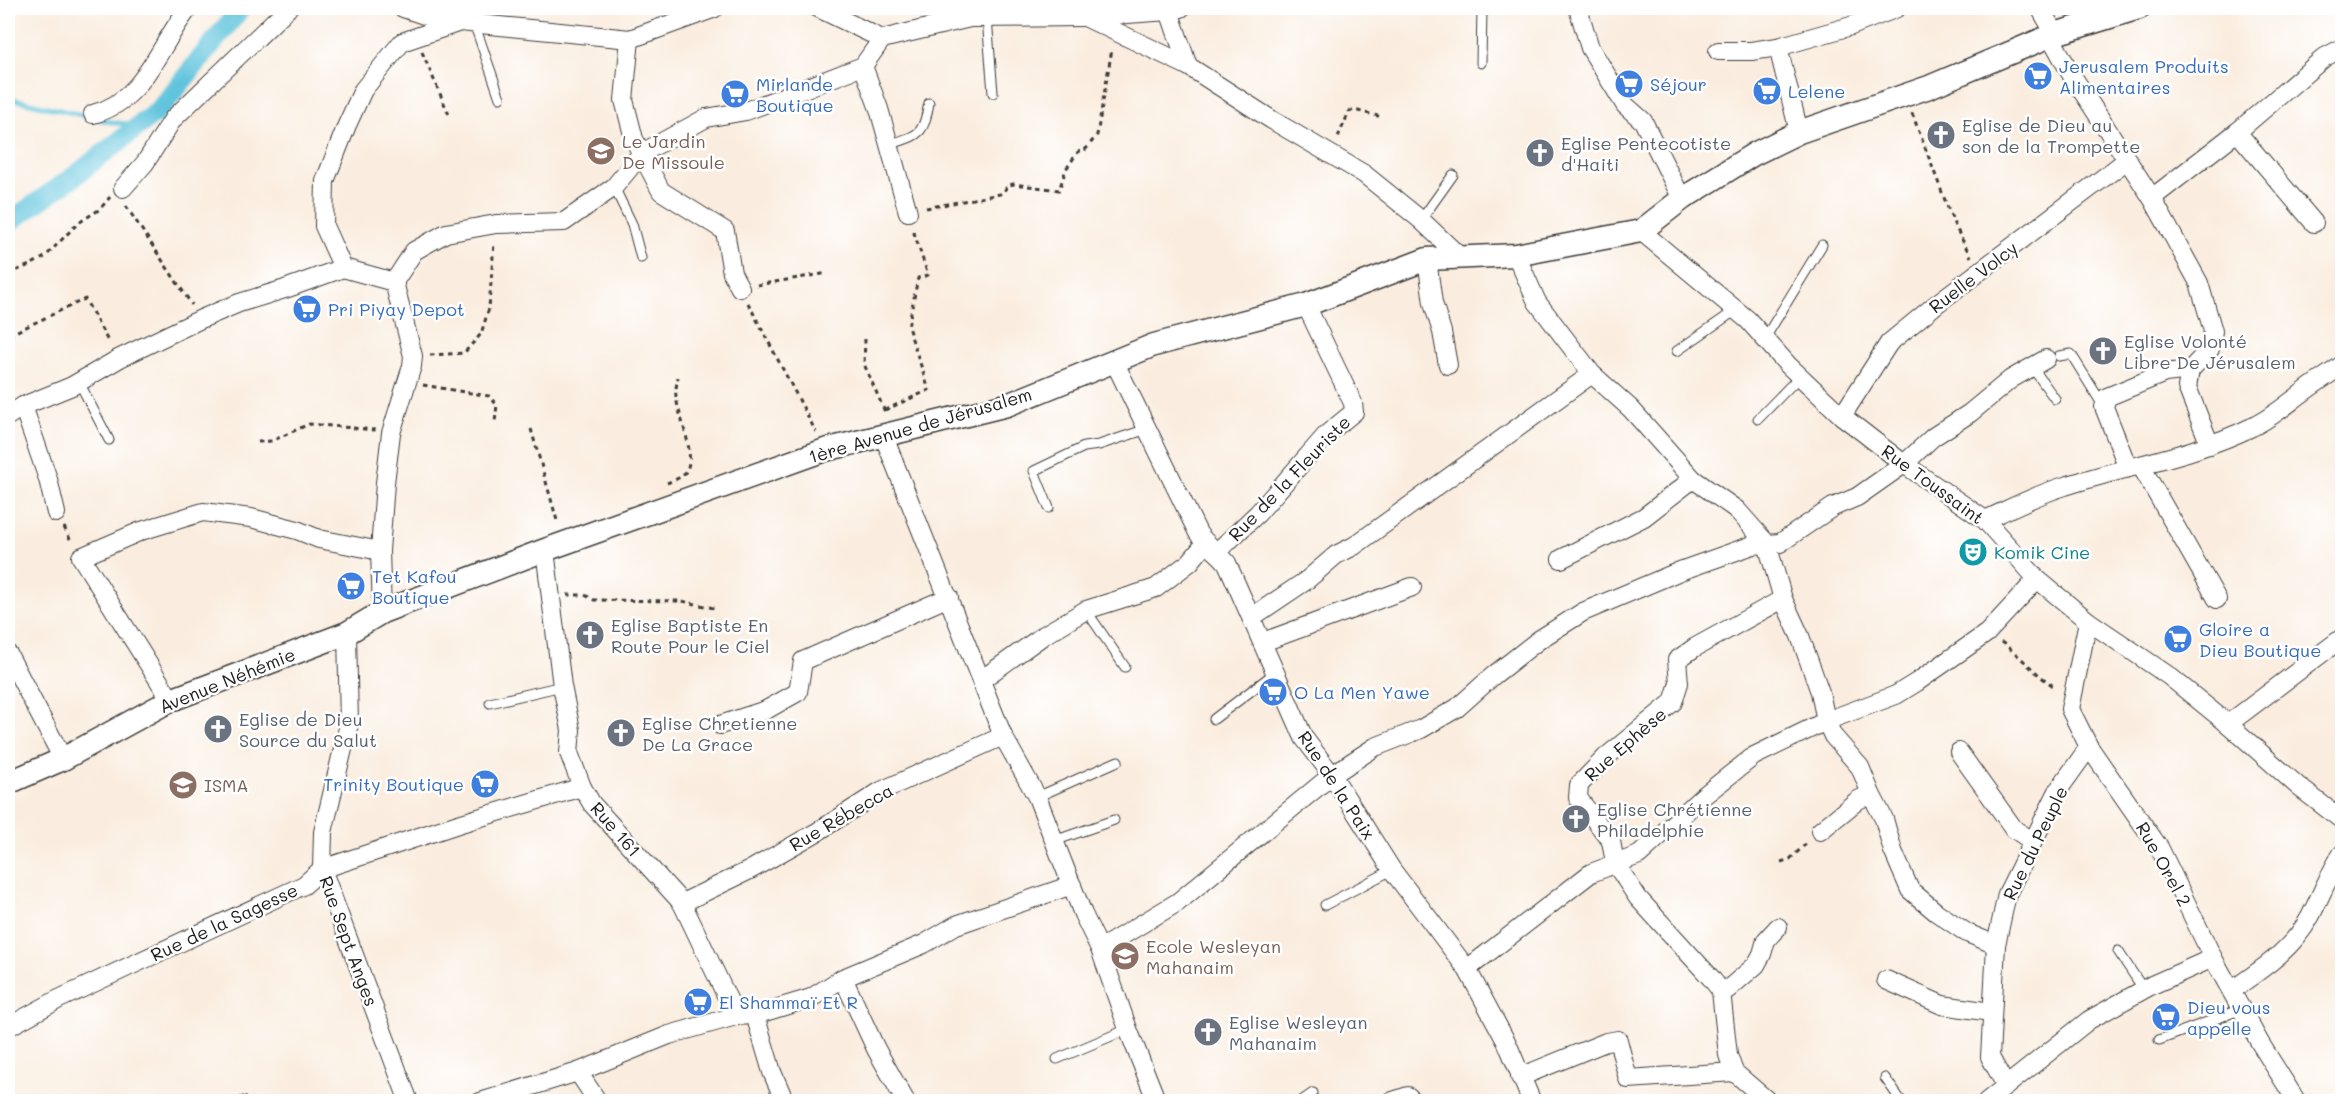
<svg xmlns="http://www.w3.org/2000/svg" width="2350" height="1109" font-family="Mali,sans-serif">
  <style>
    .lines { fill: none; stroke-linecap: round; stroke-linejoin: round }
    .stream { stroke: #60c4dd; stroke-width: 5 }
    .canal { stroke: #60c4dd; stroke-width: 20 }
    .service-casing { stroke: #3d3b39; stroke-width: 11 }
    .minor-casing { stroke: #3d3b39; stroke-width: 20 }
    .tertiary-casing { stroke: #3d3b39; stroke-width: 25 }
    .path { stroke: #3d3b39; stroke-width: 3; stroke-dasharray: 4.5 4.5; stroke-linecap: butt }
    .service { stroke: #fff; stroke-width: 9 }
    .minor { stroke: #fff; stroke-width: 18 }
    .tertiary { stroke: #fff; stroke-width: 22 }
    .labels { text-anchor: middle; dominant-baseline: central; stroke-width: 5; stroke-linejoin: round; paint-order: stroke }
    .shop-label { font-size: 18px; fill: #366cbe; stroke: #fff; text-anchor: start }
    .worship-label { font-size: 18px; fill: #5b616d; stroke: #fff; text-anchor: start }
    .education-label { font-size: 18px; fill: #785e54; stroke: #fff; text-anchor: start }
    .street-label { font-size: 18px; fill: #1c1c1c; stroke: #fff }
    .culture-label { font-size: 18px; fill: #0d838f; stroke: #fff; text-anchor: start }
  </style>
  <rect width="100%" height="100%" fill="#fff"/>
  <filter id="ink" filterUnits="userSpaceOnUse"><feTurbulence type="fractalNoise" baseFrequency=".0167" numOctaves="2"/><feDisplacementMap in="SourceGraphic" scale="12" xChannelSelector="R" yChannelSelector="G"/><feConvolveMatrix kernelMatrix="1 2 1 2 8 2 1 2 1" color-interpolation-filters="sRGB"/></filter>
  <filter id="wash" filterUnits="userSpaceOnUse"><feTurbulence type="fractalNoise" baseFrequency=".008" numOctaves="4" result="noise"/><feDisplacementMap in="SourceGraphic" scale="24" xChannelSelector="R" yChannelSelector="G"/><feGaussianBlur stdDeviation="1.35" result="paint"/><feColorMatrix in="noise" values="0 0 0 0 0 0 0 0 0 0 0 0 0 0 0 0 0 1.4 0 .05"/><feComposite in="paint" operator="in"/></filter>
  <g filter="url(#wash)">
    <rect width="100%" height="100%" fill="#faeddf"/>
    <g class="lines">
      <!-- stream -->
      <path class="stream" d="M8 98 116 123 142 125"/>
      <!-- canal -->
      <path class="canal" d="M8 223 72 178 159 110 241 8"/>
    </g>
  </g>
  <g filter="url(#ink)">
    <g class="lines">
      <!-- service casing -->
      <g class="service-casing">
        <g id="service">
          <path d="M987 18 993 93"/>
          <path d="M474 23 500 98"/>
          <path d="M1481 63 1482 8"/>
          <path d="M889 145C920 134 923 136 929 103"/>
          <path d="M614 187 632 224 641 258"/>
          <path d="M1421 220 1453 175"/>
          <path d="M1765 338 1822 245"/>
          <path d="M1677 351 1736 310"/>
          <path d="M2059 356 2071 354 2104 407"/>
          <path d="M2032 367 2055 399"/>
          <path d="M79 382 109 440"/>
          <path d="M1758 419 1800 376"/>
          <path d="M1049 508 1034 471 1084 447 1099 445 1147 429"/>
          <path d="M1086 610 1125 667"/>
          <path d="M490 703 562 686"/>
          <path d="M1214 719 1276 672"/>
          <path d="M1037 797 1118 761"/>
          <path d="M1054 841 1114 820"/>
          <path d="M1325 905 1392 870"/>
          <path d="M2118 951 2144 990"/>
          <path d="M2159 1040 2242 1009"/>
          <path d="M1057 1059 1128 1029"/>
          <path d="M1885 1078 1902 1102"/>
          <path d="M243 1101V1102"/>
          <path d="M1300 1102 1313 1093"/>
        </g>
      </g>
      <!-- minor casing -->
      <g class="minor-casing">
        <g id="minor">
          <path d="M403 8 427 16 460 22 630 39 715 8"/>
          <path d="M818 8 882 39"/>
          <path d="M1578 8 1590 48 1625 105 1643 121 1682 199"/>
          <path d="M2040 8 2055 34"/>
          <path d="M1169 11 1188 66 1272 120 1364 174 1421 220 1461 258"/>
          <path d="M1085 17 1188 66"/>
          <path d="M2050 36 2071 74 2152 198 2199 283 2213 331 2210 349 2190 370 2165 373 2107 397 2104 407 2128 468"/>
          <path d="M630 39 624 100 634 139 661 191 725 231 732 273 740 288"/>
          <path d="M1718 51H1751L1778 47"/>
          <path d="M863 66 879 109 908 212"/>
          <path d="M93 114C145 101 159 44 189 8"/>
          <path d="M1799 132 1778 47 1851 26 1897 8"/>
          <path d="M2237 132 2314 223"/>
          <path d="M123 188 145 163 173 119 288 8"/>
          <path d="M2152 198 2237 132 2325 57 2342 48"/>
          <path d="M1641 231 1748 320 1788 365 1842 416 1904 464 1985 520 2037 579 2088 621 2169 676 2228 724 2299 787 2342 820"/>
          <path d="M1516 255 1537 302 1592 374 1631 409 1693 479 1737 510 1767 544 1783 599 1800 636 1820 692 1826 721 1833 736 1860 767 1871 794 1884 819 1893 851 1910 890 1936 912 1967 933 1996 945"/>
          <path d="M1427 259 1433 303 1442 332 1448 365"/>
          <path d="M394 282 414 251 446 233 496 224 564 222 614 187 642 153 706 118 746 111 863 66 882 39 970 18 1085 17 1169 11 1181 8"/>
          <path d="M1115 363 1198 533C1206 545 1218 551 1227 563L1304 738 1332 775 1392 870 1467 969 1507 1043 1532 1102"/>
          <path d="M2190 370 2187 387 2210 445"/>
          <path d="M23 406 48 479 56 513"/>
          <path d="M8 416 23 406 72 386 120 358 201 319 239 303 285 289 343 268"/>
          <path d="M1842 416 1889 343 1939 302 2127 160"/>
          <path d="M884 437 1003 736 1037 797 1083 914 1100 949 1128 1029 1157 1102"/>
          <path d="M2141 466 2217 599"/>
          <path d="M1985 520C2011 508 2038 494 2065 486 2127 466 2193 456 2252 427 2272 418 2287 404 2305 391 2317 382 2330 374 2342 365"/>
          <path d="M545 550 562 686 571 730 569 753 582 787 592 804 682 903 736 1016"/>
          <path d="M1218 551 1258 513 1327 434 1354 412 1353 403 1306 305"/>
          <path d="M1561 559 1644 517 1693 479"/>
          <path d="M382 612 380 551 385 483 391 433 412 366 413 356 394 282 343 268 324 226 325 181 347 125 363 90 402 42 460 22"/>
          <path d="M1252 617 1307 580 1336 555 1354 546 1592 374"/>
          <path d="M2088 621 2070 709 2089 747 2160 849 2213 958 2260 1043 2297 1102"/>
          <path d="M347 633 349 724 323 832 322 869 409 1102"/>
          <path d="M1263 642 1412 587"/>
          <path d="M8 654 63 759"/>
          <path d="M981 680 1044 635 1086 610 1156 588 1190 562 1205 544"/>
          <path d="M171 700 81 557 141 531 203 512 251 518 297 530 319 539 380 551"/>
          <path d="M2228 724 2342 638"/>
          <path d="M720 725 766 710 798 692 803 661 949 597"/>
          <path d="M1959 752 2014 829 2032 841"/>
          <path d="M1820 831 1858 800 1871 794"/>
          <path d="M682 903 750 870 817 832 881 791 1003 736"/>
          <path d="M1100 949 1178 902 1332 775 1375 747 1421 729 1457 708 1494 675 1540 639 1583 612 1680 571 1753 545 1780 543 1833 507 1857 497 1904 464 1933 437 1970 413 2011 379 2046 359"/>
          <path d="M1467 969 1591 873 1639 855 1702 797 1754 756 1826 721 1896 695 1917 682 1987 633 2037 579"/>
          <path d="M843 978 876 1049 906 1102"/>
          <path d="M1886 980 1942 1005 1991 1012"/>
          <path d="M2232 990C2262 969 2292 950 2310 917 2321 896 2329 874 2342 854"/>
          <path d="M1721 991 1727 990 1756 965 1762 954 1766 940 1778 927"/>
          <path d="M755 1015 772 1072 785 1102"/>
          <path d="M8 1027 59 999 304 885 322 869 458 824 582 787"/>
          <path d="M578 1072 598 1102"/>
          <path d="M1520 1077 1606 1042 1618 1040 1628 1079 1734 1072"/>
          <path d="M2006 1086 1990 1057 1996 945 2007 894 2059 789 2089 747"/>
          <path d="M480 1102 578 1072 669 1035 736 1016 755 1015 811 998 843 978 924 944 956 925 1072 885"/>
          <path d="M1390 1102 1408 1096 1414 1102"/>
          <path d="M1769 1102 1734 1072 1728 1055 1721 991 1711 978 1638 898 1615 863 1611 841 1578 798 1579 785 1606 757 1673 702 1679 683 1677 660 1694 648 1783 599"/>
          <path d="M1986 1102 2089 1020 2152 985 2213 958"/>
        </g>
      </g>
      <!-- tertiary casing -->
      <g class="tertiary-casing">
        <path id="tertiary" d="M8 783 63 759 171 700 347 633 382 612 545 550 825 450 1007 405 1154 345 1306 305 1427 259 1516 255 1641 231 1682 199 1754 154 1799 132 1929 87 2055 34 2139 8"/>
      </g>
      <!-- path -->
      <g class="path">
        <path d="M422 52 450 117"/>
        <path d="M1912 113 1954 224 1971 257"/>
        <path d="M1338 137 1349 112 1354 110 1382 117"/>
        <path d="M126 206 192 305"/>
        <path d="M926 208 1000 194 1004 192 1007 186 1013 184 1059 190 1066 169 1078 152 1086 149 1097 135 1112 49"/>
        <path d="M8 274 30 265 45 257 77 224 100 209 110 197"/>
        <path d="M757 285 828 273"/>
        <path d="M748 303 816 432"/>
        <path d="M9 335 85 299 109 343"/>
        <path d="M865 339 864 364 885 412"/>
        <path d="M430 355 464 353 481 334 489 308 494 243"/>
        <path d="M423 385 489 396 497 405 495 422"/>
        <path d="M885 410 929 390 908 327 918 278 928 275 913 230"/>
        <path d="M531 429 558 524"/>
        <path d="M258 442 272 441 309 424 375 430"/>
        <path d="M667 483C672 481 680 478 684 474 699 457 678 417 676 396 675 390 677 383 678 377"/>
        <path d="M64 527 72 543"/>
        <path d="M567 595H585L594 600 682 601 714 608"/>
        <path d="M2001 642C2021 656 2035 674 2055 687"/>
        <path d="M1781 862 1790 859 1808 842"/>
      </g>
      <!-- service -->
      <use href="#service" class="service"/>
      <!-- minor -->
      <use href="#minor" class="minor"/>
      <!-- tertiary -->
      <use href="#tertiary" class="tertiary"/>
    </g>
  </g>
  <!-- icons -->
  <defs>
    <g id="supermarket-disc" transform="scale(1.5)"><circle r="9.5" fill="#3f7fe0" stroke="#fff"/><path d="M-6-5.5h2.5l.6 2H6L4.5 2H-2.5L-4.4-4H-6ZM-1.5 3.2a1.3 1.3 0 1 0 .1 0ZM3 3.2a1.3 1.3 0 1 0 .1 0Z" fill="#fff"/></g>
    <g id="church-disc" transform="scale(1.5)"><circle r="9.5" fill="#6b7280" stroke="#fff"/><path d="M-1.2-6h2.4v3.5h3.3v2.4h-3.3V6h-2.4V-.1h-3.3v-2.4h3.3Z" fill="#fff"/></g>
    <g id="school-disc" transform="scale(1.5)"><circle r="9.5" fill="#8d6e63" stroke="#fff"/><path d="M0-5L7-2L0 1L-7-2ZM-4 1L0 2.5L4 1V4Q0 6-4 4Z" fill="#fff"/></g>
    <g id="theatre-disc" transform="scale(1.5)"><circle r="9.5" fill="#0f9aa8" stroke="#fff"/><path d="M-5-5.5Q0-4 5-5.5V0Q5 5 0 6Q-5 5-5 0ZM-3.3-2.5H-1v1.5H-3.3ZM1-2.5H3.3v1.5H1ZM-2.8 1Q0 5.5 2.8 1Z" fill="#fff"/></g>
  </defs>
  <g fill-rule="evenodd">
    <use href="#supermarket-disc" x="2038" y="76"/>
    <use href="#supermarket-disc" x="1629" y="84"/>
    <use href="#supermarket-disc" x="1767" y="91"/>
    <use href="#supermarket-disc" x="735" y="94"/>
    <use href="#church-disc" x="1941" y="135"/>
    <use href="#school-disc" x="601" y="151"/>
    <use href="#church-disc" x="1540" y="153"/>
    <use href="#supermarket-disc" x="307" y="309"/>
    <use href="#church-disc" x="2103" y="351"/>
    <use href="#theatre-disc" x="1973" y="552"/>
    <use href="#supermarket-disc" x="351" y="586"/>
    <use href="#church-disc" x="590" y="635"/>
    <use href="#supermarket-disc" x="2178" y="639"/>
    <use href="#supermarket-disc" x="1273" y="692"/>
    <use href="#church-disc" x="218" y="729"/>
    <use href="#church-disc" x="621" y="733"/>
    <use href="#supermarket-disc" x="485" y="784"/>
    <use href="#school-disc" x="183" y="785"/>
    <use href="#church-disc" x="1576" y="819"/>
    <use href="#school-disc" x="1125" y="956"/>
    <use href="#supermarket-disc" x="698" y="1002"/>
    <use href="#supermarket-disc" x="2166" y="1017"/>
    <use href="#church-disc" x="1208" y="1032"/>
  </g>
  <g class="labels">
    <!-- shop labels -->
    <g class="shop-label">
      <text x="2059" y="66">Jerusalem Produits<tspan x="2059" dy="21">Alimentaires</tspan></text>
      <text x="756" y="84">Mirlande<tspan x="756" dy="21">Boutique</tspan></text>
      <text x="1650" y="84">Séjour</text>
      <text x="1788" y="91">Lelene</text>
      <text x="328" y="309">Pri Piyay Depot</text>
      <text x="372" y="576">Tet Kafou<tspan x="372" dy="21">Boutique</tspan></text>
      <text x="2199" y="629">Gloire a<tspan x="2199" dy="21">Dieu Boutique</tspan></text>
      <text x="1294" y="692">O La Men Yawe</text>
      <text x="464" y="784" text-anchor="end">Trinity Boutique</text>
      <text x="719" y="1002">El Shammaï Et R</text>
      <text x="2187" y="1007">Dieu vous<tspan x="2187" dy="21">appelle</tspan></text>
    </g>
    <!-- worship labels -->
    <g class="worship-label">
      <text x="1962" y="125">Eglise de Dieu au<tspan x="1962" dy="21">son de la Trompette</tspan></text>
      <text x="1561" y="143">Eglise Pentecotiste<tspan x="1561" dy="21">d'Haiti</tspan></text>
      <text x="2124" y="341">Eglise Volonté<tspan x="2124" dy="21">Libre De Jérusalem</tspan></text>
      <text x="611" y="625">Eglise Baptiste En<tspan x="611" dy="21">Route Pour le Ciel</tspan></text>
      <text x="239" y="719">Eglise de Dieu<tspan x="239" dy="21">Source du Salut</tspan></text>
      <text x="642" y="723">Eglise Chretienne<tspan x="642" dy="21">De La Grace</tspan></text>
      <text x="1597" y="809">Eglise Chrétienne<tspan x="1597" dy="21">Philadelphie</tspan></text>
      <text x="1229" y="1022">Eglise Wesleyan<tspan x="1229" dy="21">Mahanaim</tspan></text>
    </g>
    <!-- education labels -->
    <g class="education-label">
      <text x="622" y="141">Le Jardin<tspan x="622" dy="21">De Missoule</tspan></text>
      <text x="204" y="785">ISMA</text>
      <text x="1146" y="946">Ecole Wesleyan<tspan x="1146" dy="21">Mahanaim</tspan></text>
    </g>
    <!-- street labels -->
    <g class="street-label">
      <text transform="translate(1973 277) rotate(-37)">Ruelle Volcy</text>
      <text transform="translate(920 425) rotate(-16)">1ère Avenue de Jérusalem</text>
      <text transform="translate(1289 478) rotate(-46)">Rue de la Fleuriste</text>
      <text transform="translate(1933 484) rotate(36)">Rue Toussaint</text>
      <text transform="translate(227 680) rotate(-22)">Avenue Néhémie</text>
      <text transform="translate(1625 744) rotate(-41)">Rue Ephèse</text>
      <text transform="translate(1337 785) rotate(57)">Rue de la Paix</text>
      <text transform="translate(841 817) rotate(-30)">Rue Rébecca</text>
      <text transform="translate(616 829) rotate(49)">Rue 161</text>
      <text transform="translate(2035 843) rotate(-64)">Rue du Peuple</text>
      <text transform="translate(2164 864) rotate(61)">Rue Orel 2</text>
      <text transform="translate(224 922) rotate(-25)">Rue de la Sagesse</text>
      <text transform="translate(349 941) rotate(70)">Rue Sept Anges</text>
    </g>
    <!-- culture labels -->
    <g class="culture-label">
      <text x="1994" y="552">Komik Cine</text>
    </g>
  </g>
  <!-- margin -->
  <rect width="2350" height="1109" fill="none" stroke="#fff" stroke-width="30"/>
</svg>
